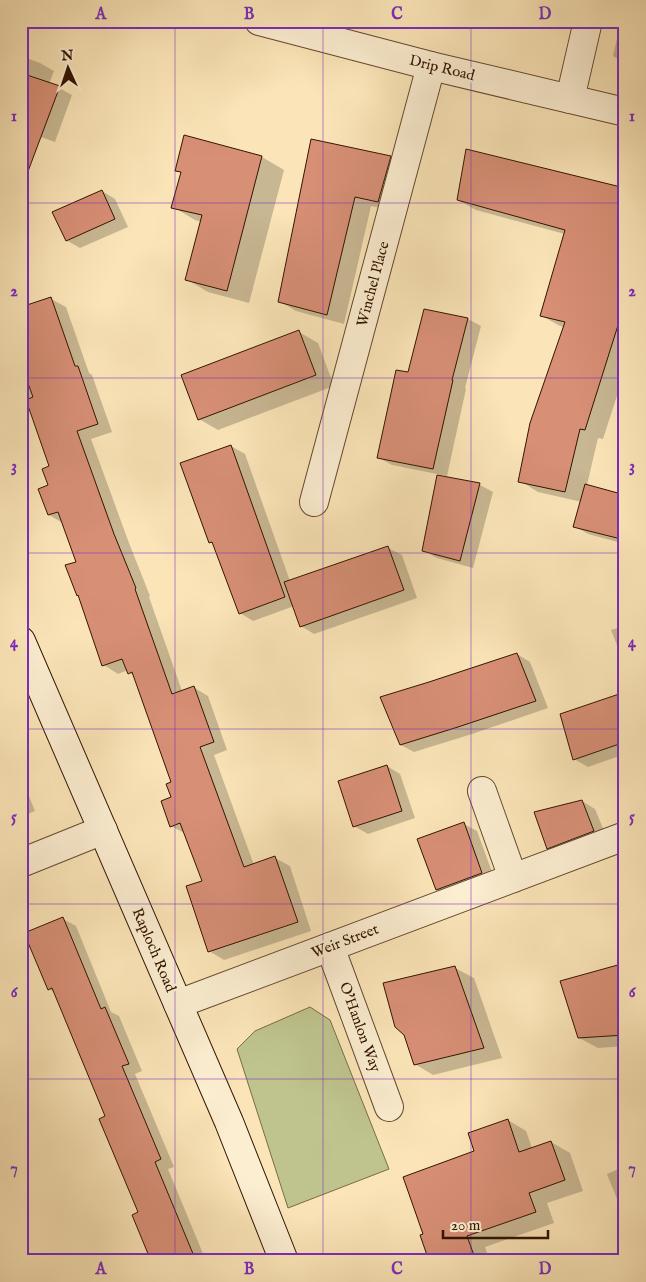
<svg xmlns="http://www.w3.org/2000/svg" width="646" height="1282" font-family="'IM FELL English',serif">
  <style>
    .green { fill: #bfc48e; stroke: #786c47 }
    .shadow { fill: #0003 }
    .building { fill: #d78f76; stroke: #321400 }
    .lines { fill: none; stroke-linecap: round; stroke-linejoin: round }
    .street-casing { stroke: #64482e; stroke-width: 30 }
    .secondary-casing { stroke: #321400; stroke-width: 30 }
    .street { stroke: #fceed1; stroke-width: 28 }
    .secondary { stroke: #fceed1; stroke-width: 28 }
    .grid { fill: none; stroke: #7b2cbf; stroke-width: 1; stroke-opacity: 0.55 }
    .labels { text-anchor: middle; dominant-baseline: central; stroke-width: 4.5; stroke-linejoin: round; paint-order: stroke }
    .street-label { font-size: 15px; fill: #321400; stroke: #fceed1 }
    .neatline { fill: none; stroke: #7b2cbf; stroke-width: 2 }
    .grid-label { font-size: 16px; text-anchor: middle; font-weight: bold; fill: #7b2cbf }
  </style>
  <rect width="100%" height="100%" fill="#fbe5b8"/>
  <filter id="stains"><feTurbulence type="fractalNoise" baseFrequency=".004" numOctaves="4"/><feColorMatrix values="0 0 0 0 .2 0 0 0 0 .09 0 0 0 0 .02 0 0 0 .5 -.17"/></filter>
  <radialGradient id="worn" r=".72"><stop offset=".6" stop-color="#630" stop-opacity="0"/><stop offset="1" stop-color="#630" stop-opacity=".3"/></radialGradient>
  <!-- green -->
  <path class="green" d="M310 1007 330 1020 389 1169 288 1208 237 1049 255 1031Z"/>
  <!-- shadow -->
  <g class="shadow">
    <path d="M621 21H625V63L613 56Z"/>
    <path d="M21 56 40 63 54 71 49 84 59 88 72 95 55 142 21 130Z"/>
    <path d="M185 136 262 157 284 170 249 303 208 292 186 279 201 222 195 220 173 207 182 173 176 170Z"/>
    <path d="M312 141 390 157 407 167 395 211 371 206 344 324 296 311 279 301Z"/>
    <path d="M625 189V371L603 439 598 438 587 485 625 497V544L588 534 574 526 582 502 538 492 520 481 564 327 560 326 542 316 565 234 476 210 458 200Z"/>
    <path d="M102 191 115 199 128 227 80 248 66 240Z"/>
    <path d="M51 299 66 307 89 373 92 375 112 432 91 439 129 543 150 596 149 597 182 691 193 687 208 696 227 750 214 755 254 865 275 858 290 866 311 931 224 960 209 951 204 882 186 834 171 826 173 783 135 676 129 673 128 670 118 674 104 665 79 596 78 595V562L63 523 49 515 51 467 21 383V309Z"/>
    <path d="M425 310 468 319 481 326 465 388 466 389 447 476 392 465 379 458 409 373Z"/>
    <path d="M299 332 318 343 334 386 218 430 199 419Z"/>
    <path d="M231 446 245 454 290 581 388 548 402 555 417 598 314 634 301 626 294 606 253 621 240 613 215 545 210 542Z"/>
    <path d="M438 477 480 485 493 492 473 568 437 558 424 551Z"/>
    <path d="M625 626V665L611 630Z"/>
    <path d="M517 654 530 662 548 708 472 734 414 752 401 745Z"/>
    <path d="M625 729V754L588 767 574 759Z"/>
    <path d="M387 766 400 774 415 818 368 834 354 826Z"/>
    <path d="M21 777 35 811 21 817Z"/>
    <path d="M582 801 595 809 607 838 561 856 548 848Z"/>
    <path d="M464 824 477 831 495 880 450 897 437 890Z"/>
    <path d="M63 919 76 926 111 1012 119 1016 142 1071 135 1074 174 1167 168 1169 206 1261H152L139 1213 107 1117 55 993 49 989Z"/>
    <path d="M625 964V1046L598 1048 579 1038Z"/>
    <path d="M455 968 474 978 502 1058 433 1075 415 1064Z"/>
    <path d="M508 1120 526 1131 532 1148 551 1142 570 1153 583 1191 547 1203 554 1223 485 1247 490 1261H412L428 1255 424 1235 476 1152Z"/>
    <path d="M625 1166V1211L621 1209 607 1174Z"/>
  </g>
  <!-- building -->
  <g class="building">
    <path d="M21 73 60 86 24 182 21 181Z"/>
    <path d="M184 135 262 156 227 291 185 280 202 215 171 208 181 172 175 171Z"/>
    <path d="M311 139 391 156 378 202 355 197 327 315 278 302Z"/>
    <path d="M466 149 625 188V303L585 430 580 429 565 492 518 482 530 423 565 322 540 316 565 230 457 200Z"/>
    <path d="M102 190 115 219 66 241 52 212Z"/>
    <path d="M51 297 75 366H78L98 424 77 431 114 534 136 588 135 589 172 694 194 686 214 742 200 747 244 867 275 856 298 922 208 952 186 886 202 881 180 823 170 827 161 801 171 797 166 784 171 782 132 672 128 674 122 659 102 666 78 595 77 596 65 565 76 562 58 512 48 515 38 489 48 485 42 469 49 466 26 400 33 397 21 364V307Z"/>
    <path d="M424 309 468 318 452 380H453L433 469 377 458 396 370 408 372Z"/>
    <path d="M299 330 316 375 198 420 181 375Z"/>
    <path d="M231 445 285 597 239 614 212 542 209 543 180 463Z"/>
    <path d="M437 475 480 483 460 561 422 551Z"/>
    <path d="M585 484 625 495V540L573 527Z"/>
    <path d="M388 546 404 590 300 627 284 582Z"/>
    <path d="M517 653 536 701 458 727 400 745 380 697 429 682Z"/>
    <path d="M625 692V742L573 760 560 714Z"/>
    <path d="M387 765 402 811 353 827 338 781Z"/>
    <path d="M582 800 594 831 547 849 534 812Z"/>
    <path d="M464 822 482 873 436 890 417 839Z"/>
    <path d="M63 917 101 1009 105 1007 129 1064 122 1066 161 1159 155 1162 196 1261H151L132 1215 138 1212 99 1119 105 1116 52 988 48 990 24 933Z"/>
    <path d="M625 963V1035L578 1038 560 981Z"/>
    <path d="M455 966 484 1048 414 1065 404 1035 395 1027 383 983Z"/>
    <path d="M508 1119 519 1152 551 1141 565 1180 529 1193 536 1212 467 1236 476 1261H429L420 1235 423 1234 403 1177 474 1151 468 1133Z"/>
  </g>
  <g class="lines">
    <!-- street casing -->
    <g class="street-casing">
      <g id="street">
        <path d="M259 21 431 66 625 112"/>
        <path d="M570 99 588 21"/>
        <path d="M314 502 431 66"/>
        <path d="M482 791 513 878"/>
        <path d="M21 863 103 830"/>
        <path d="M330 947 389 1107"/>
        <path d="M178 1004 625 836"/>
      </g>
    </g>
    <!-- secondary casing -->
    <g class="secondary-casing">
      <path id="secondary" d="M21 641 229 1122 284 1261"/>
    </g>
    <!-- street -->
    <use href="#street" class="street"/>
    <!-- secondary -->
    <use href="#secondary" class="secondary"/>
  </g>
  <!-- grid -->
  <path class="grid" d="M175 21V1261M323 21V1261M471 21V1261M21 203H625M21 378H625M21 553H625M21 729H625M21 904H625M21 1079H625"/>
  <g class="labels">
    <!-- street labels -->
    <g class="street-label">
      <text transform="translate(442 68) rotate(14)">Drip Road</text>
      <text transform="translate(373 284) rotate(-75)">Winchel Place</text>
      <text transform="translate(345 941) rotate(-21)">Weir Street</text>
      <text transform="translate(154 950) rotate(67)">Raploch Road</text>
      <text transform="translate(360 1027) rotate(70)">O'Hanlon Way</text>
    </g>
  </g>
  <!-- margin -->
  <rect width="646" height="1282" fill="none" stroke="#fbe5b8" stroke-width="55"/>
  <!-- north arrow -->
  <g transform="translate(68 68) rotate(357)" stroke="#fceed1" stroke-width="4" paint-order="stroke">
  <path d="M0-4L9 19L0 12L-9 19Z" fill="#321400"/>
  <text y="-8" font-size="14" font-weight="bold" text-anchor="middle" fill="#321400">N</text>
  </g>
  <!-- scale -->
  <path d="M443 1230v8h105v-8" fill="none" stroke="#321400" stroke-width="2.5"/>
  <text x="451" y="1230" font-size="15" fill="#321400" stroke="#fceed1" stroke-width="4" paint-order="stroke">20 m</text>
  <rect x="28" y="28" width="590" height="1226" class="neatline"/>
  <g class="grid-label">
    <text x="101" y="19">A</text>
    <text x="249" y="19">B</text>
    <text x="397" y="19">C</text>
    <text x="545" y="19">D</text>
    <text x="14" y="121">1</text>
    <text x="632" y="121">1</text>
    <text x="14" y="296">2</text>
    <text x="632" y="296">2</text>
    <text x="14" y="471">3</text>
    <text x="632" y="471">3</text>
    <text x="14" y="647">4</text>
    <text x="632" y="647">4</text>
    <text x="14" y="822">5</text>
    <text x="632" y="822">5</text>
    <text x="14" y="997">6</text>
    <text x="632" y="997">6</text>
    <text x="14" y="1173">7</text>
    <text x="632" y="1173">7</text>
    <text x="101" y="1274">A</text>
    <text x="249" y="1274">B</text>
    <text x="397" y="1274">C</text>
    <text x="545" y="1274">D</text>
  </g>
  <rect width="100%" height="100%" filter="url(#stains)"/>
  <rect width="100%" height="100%" fill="url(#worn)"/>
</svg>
